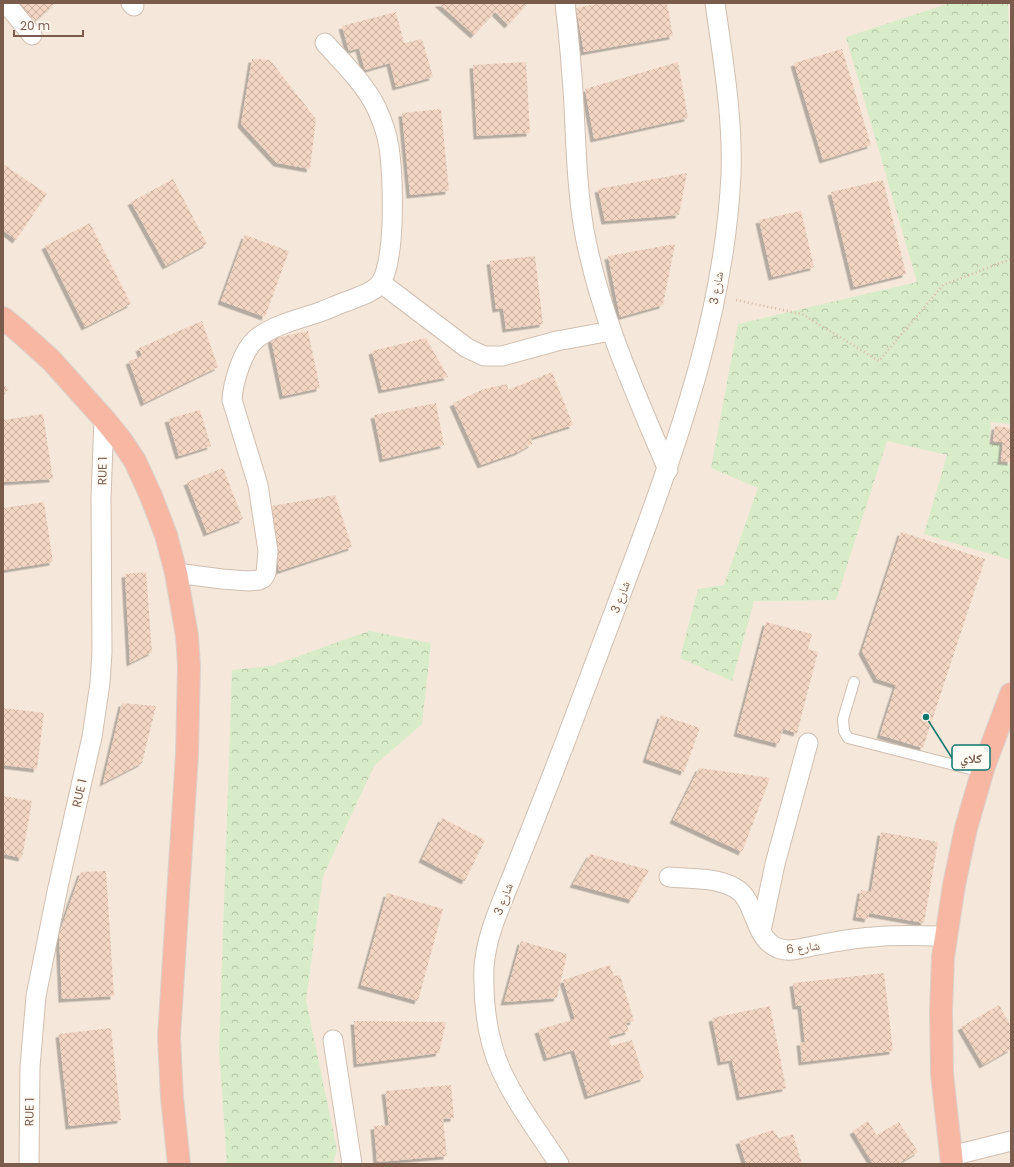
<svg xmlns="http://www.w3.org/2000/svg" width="1014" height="1167" font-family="Poppins,'Noto Naskh Arabic',sans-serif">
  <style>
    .residential { fill: #f5e8da }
    .forest { fill: url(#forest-crowns) }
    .building { fill: url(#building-cross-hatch); filter: url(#shadow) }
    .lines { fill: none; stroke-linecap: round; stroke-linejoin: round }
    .lane-casing { stroke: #d1beb0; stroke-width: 12 }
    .street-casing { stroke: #d1beb0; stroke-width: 21 }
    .highway-casing { stroke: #dad1cd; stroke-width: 24 }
    .path { stroke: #d9b8a5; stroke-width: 2.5; stroke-dasharray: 1 3; stroke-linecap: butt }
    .lane { stroke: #fff; stroke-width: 10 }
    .street { stroke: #fff; stroke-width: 19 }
    .highway { stroke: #f7b7a3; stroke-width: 22 }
    .labels { text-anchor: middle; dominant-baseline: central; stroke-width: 4; stroke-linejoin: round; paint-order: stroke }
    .street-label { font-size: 12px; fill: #7a5c4d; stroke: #fffaf3 }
    .leader { fill: none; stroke: #0f766e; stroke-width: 1.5 }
    .callout-dot { fill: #0f766e; stroke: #fffaf3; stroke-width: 1.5 }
    .callout { fill: #fffaf3; stroke: #0f766e; stroke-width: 1.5 }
    .callout-label { font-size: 13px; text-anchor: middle; font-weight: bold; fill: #7a5c4d }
  </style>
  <defs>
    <pattern id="forest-crowns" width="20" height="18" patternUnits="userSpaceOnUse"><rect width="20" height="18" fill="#d8ecc9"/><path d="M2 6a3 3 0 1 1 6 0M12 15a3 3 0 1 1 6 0" fill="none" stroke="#b4c2a5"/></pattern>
    <pattern id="building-cross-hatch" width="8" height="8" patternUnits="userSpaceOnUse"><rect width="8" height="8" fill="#f3d5c3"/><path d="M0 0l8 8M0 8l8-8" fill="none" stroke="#cab0a1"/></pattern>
    <filter id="shadow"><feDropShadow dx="-3.5" dy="3.5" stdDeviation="0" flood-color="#0004"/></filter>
  </defs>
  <rect width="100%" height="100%" fill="#fdf6ec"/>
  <!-- residential -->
  <rect class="residential" x="3" y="3" width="1008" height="1161"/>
  <!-- forest -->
  <g class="forest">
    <path d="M950 3H1008L1011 113V424L991 422 989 443 1001 445 999 463 1011 465V560L924 534 947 455 887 441 836 600 754 601 732 681 680 658 698 589 724 585 758 488 711 468 738 324 917 282 846 37Z"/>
    <path d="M369 631 431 643 422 724 374 766 323 876 306 1000 337 1150 333 1164H227L219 1050 232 670 271 666Z"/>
  </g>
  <!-- building -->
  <g class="building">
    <path d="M15 3H56L33 23Z"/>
    <path d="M438 3H528L508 25 495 12 474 35Z"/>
    <path d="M601 3H667L673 36 584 52 576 8Z"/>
    <path d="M396 12 404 43 422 39 433 77 396 87 390 63 365 70 359 48 349 51 342 26Z"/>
    <path d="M842 49 871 145 823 160 794 63Z"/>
    <path d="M252 59 270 60 316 119 310 169 277 163 241 124Z"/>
    <path d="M526 62 530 133 477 136 473 65Z"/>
    <path d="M678 62 688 118 594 139 585 89Z"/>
    <path d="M441 109 449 191 410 195 402 113Z"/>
    <path d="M3 164 47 194 16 240 3 230Z"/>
    <path d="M687 173 679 215 605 221 598 189Z"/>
    <path d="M173 179 207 244 166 266 131 202Z"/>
    <path d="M883 180 906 274 854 287 831 192Z"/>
    <path d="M801 211 814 267 772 277 759 220Z"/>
    <path d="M90 223 131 304 85 327 45 246Z"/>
    <path d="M245 235 289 251 265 317 221 301Z"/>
    <path d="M675 244 663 305 620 317 608 256Z"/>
    <path d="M535 256 543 324 506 329 503 308 496 309 490 261Z"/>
    <path d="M202 321 218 367 144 403 129 361 142 356 139 348Z"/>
    <path d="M308 331 320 388 283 396 271 339Z"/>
    <path d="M426 338 448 377 382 390 372 351Z"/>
    <path d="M552 372 573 425 531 438 532 444 518 452 481 465 453 403 484 389 507 384 508 390Z"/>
    <path d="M3 384 9 390 3 393Z"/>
    <path d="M436 403 444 445 383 459 374 415Z"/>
    <path d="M200 410 211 446 179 456 168 419Z"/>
    <path d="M43 414 53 479 3 482V420Z"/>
    <path d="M995 426 1011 428V462L1001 461 1003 442 993 441Z"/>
    <path d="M223 468 243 519 207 533 187 482Z"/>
    <path d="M335 495 352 547 279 571 271 506Z"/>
    <path d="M44 502 53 562 3 570V508Z"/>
    <path d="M901 532 985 559 923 748 880 735 896 685 877 679 862 651Z"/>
    <path d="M146 572 152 652 130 663 125 574Z"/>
    <path d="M766 622 812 634 808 649 818 652 797 733 783 729 779 744 737 733Z"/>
    <path d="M122 703 156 706 142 763 103 783Z"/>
    <path d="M3 708 44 713 37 769 3 765Z"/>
    <path d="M661 715 700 728 684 772 646 759Z"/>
    <path d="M699 768 770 778 742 852 673 820Z"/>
    <path d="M3 796 32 801 22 858 3 854Z"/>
    <path d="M442 818 485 840 465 881 422 859Z"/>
    <path d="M881 832 938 842 924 923 869 913 868 919 856 917 861 890 871 892Z"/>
    <path d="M590 854 649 870 632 900 573 884Z"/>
    <path d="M106 871 114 996 62 999 59 934 81 872Z"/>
    <path d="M387 893 443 909 418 1001 361 985Z"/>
    <path d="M521 941 567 954 557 998 504 1002Z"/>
    <path d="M610 965 614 976 620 975 634 1021 626 1023 629 1031 608 1037 611 1046 632 1040 644 1078 588 1096 574 1050 547 1058 538 1030 575 1019 563 980Z"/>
    <path d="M884 973 893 1051 802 1062 800 1042H805L801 1006H796L793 983Z"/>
    <path d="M999 1005 1011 1026V1049L983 1065 961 1027Z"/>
    <path d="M770 1006 786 1088 740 1097 732 1060 721 1062 712 1018Z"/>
    <path d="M354 1021 446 1022 439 1053 357 1064Z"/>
    <path d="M111 1028 121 1120 69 1126 59 1034Z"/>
    <path d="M451 1085 454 1118 443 1119 447 1156 377 1162 374 1126 389 1125 385 1091Z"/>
    <path d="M868 1121 877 1135 899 1122 918 1152 898 1164H873L853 1131Z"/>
    <path d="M773 1130 779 1138 793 1134 802 1164H746L739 1141Z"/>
  </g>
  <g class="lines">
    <!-- lane casing -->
    <g class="lane-casing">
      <path id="lane" d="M854 682 843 719 844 731 848 738 982 772"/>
    </g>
    <!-- street casing -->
    <g class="street-casing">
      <g id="street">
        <path d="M6 3 32 35"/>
        <path d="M131 3 134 6"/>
        <path d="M565 3C569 37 572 72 574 106 576 147 577 188 584 230 599 313 635 392 668 470"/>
        <path d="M381 283 467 348 484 356H502L557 341 611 331"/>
        <path d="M176 573 222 579 248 581 259 580 263 578 266 573 268 551 258 485 232 400C233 383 242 351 256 339 273 325 299 319 320 312 329 309 338 304 348 301 357 297 370 294 378 286 397 268 393 174 389 147 387 133 382 120 376 107 364 83 343 63 325 43"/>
        <path d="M669 877C690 879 716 877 735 888 757 900 753 939 778 948 789 953 802 948 813 946 833 942 853 938 873 937 897 934 922 936 946 936"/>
        <path d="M761 931 775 864 808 743"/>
        <path d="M333 1040 352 1164"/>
        <path d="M951 1156 1011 1141"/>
        <path d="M29 1164 30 1067 36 996 58 887 92 737 100 683 102 652 101 497 104 419"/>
        <path d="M559 1164C539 1133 516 1103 501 1070 487 1039 483 1002 484 968 486 933 503 901 515 869 533 825 550 781 567 737 590 676 613 615 636 554 682 431 725 306 731 174 733 117 723 60 715 3"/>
      </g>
    </g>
    <!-- highway casing -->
    <g class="highway-casing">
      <g id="highway">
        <path d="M3 318 21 333 51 360 104 419 121 440 135 461 151 496 166 535 176 573 187 636 189 666 187 754 169 1037 172 1098 179 1164"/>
        <path d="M952 1164 942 1074 941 1010 943 957 954 885 966 828 984 766 1011 694"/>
      </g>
    </g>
    <!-- path -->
    <path class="path" d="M736 300 802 314 879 361 943 285 1011 259"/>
    <!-- lane -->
    <use href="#lane" class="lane"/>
    <!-- street -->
    <use href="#street" class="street"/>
    <!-- highway -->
    <use href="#highway" class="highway"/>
  </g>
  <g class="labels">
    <!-- street labels -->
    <g class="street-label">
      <text transform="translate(716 288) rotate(-80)">شارع 3</text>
      <text transform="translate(102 471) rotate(-89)">RUE 1</text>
      <text transform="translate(620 597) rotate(-69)">شارع 3</text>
      <text transform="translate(79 793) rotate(-77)">RUE 1</text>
      <text transform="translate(503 899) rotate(-69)">شارع 3</text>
      <text transform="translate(803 947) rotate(-7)">شارع 6</text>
      <text transform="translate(29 1112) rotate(-89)">RUE 1</text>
    </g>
  </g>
  <!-- callouts -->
  <path class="leader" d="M926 717L952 758"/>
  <circle class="callout-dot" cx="926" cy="717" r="4"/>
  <rect class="callout" x="952" y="745" width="38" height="25" rx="4"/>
  <g class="callout-label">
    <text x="971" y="763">كلاي</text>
  </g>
  <!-- border -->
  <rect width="1014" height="1167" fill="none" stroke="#7a5c4d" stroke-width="8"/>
  <!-- scale -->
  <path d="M14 30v6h69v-6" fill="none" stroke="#7a5c4d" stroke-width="2"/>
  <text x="20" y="30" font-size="12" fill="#7a5c4d" stroke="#fffaf3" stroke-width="3" paint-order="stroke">20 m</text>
</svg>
